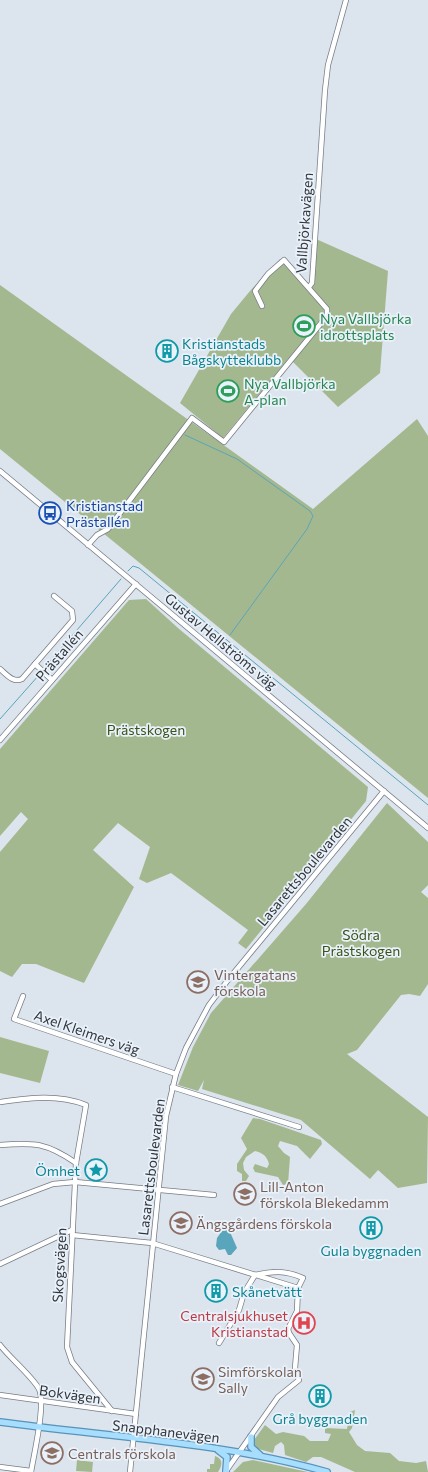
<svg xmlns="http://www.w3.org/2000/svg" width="428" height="1472" font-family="Commissioner,sans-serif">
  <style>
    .green { fill: #a4b88f }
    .water { fill: #59a5bb }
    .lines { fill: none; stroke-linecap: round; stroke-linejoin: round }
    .stream { stroke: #59a5bb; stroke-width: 1 }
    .minor-casing { stroke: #767d85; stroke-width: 6 }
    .major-casing { stroke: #5893b8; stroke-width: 8 }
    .minor { stroke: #fff; stroke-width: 4.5 }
    .major { stroke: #a7ddfd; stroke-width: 5.5 }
    .labels { text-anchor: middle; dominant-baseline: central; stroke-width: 3.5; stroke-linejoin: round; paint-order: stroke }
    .street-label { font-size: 14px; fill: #323539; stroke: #e9f1fa }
    .leisure-label { font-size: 14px; fill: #27864d; stroke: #e9f1fa; text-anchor: start }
    .culture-label { font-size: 14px; fill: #0d838f; stroke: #e9f1fa; text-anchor: start }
    .transit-label { font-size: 14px; fill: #164399; stroke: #e9f1fa; text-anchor: start }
    .park-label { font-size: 14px; fill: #395217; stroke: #e9f1fa }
    .education-label { font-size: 14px; fill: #785e54; stroke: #e9f1fa; text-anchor: start }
    .health-label { font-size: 14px; fill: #be3a42; stroke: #e9f1fa; text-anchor: end }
  </style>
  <rect width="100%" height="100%" fill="#dce4ed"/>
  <!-- green -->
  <g class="green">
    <path d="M316 239 388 271 380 373 338 407 289 358 223 438 180 403 231 314 250 291 280 259 309 290 313 286Z"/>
    <path d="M0 285 313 509 417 419 428 436V798L0 449Z"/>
    <path d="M146 599 178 628 368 787 366 801 246 949 238 943 248 930 171 873 147 883 139 879 150 847 118 823 93 850 134 887 84 983 36 964H22L12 977 0 971V852L28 819 21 812 0 836V749L129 600Z"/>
    <path d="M387 803 428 842V885L421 892 428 898V984L420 996 409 994 401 995 357 1050 347 1054 428 1117 427 1183 398 1188 378 1170 370 1179 301 1120 202 1089 204 1080 198 1091 178 1085 193 1047 211 1013 306 904Z"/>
    <path d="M0 1037 49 1051 40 1083 0 1073Z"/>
    <path d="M253 1118 260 1119 321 1140 322 1144 310 1159 297 1146 280 1141 278 1146 284 1153 290 1157 288 1184 283 1185 278 1177 255 1172 253 1168 255 1164 267 1168 269 1164C267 1156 263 1153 255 1151L246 1157 243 1163 244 1170 249 1176 246 1181H242V1174L237 1171V1164L247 1149 241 1138Z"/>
    <path d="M355 1410 352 1428 349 1432 357 1445 365 1451 390 1453 399 1461 416 1463 426 1461 428 1472H355L321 1457H313L306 1462 285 1455 284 1445 281 1442 275 1446 273 1453 255 1448 254 1440 265 1425 276 1434 283 1432 304 1436 310 1441H328L331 1434 325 1433V1428L347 1429 350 1412Z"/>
    <path d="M215 1456C224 1459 222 1466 218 1472H207V1469H210V1464H214Z"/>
    <path d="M77 1460 93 1462 92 1472 76 1471Z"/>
    <path d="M253 1460 308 1472H233L243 1462Z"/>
  </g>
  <!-- water -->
  <path class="water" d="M227 1230 230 1232 237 1248 231 1255H228L225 1249 219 1250 216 1246 217 1238 222 1231Z"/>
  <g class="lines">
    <!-- stream -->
    <g class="stream">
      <path d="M185 435 237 459 310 511 313 516 307 529 230 635"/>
      <path d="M128 571 133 566 139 568 428 805"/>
      <path d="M45 667 121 579"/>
      <path d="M0 719 39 675"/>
    </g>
    <!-- minor casing -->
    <g class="minor-casing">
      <g id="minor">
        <path d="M309 287 312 283 325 90 328 65 346 0"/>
        <path d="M0 471 428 828"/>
        <path d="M88 545 97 535 108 529 192 418 224 442 322 322 327 315V309L284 260 268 274 255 291 262 306"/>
        <path d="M35 664 52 680"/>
        <path d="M0 669C7 675 13 683 22 679L73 620 72 611 54 596"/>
        <path d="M0 740 136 584"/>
        <path d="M23 996 14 1019 176 1074"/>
        <path d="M172 1087 299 1127"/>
        <path d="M0 1102C30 1098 57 1094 86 1105L76 1163 67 1347 72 1362 112 1411"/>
        <path d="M0 1145C34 1142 47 1143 76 1163"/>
        <path d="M0 1204 53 1184 75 1182 214 1195"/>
        <path d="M72 1235 152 1243 298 1288"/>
        <path d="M0 1264 72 1230"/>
        <path d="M219 1343 239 1310 244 1293 255 1275"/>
        <path d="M0 1345C9 1357 33 1377 39 1389 46 1403 34 1454 31 1472"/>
        <path d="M0 1395 136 1414"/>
        <path d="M0 1467 31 1471"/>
        <path d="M226 1471 278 1397 299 1380 295 1368 297 1345 289 1333 288 1329 297 1311 298 1288 303 1278C285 1270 273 1271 255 1275"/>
        <path d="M130 1472 166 1116 176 1074 186 1048 209 1005 228 980 384 791"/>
      </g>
    </g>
    <!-- major casing -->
    <g class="major-casing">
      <g id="major">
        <path d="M0 1422C109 1437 222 1442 327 1472"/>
        <path d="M251 1437V1447L260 1455"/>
        <path d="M218 1450 227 1457 226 1471"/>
      </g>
    </g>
    <!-- minor -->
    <use href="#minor" class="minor"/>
    <!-- major -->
    <use href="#major" class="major"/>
  </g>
  <!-- icons -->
  <defs>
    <g id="stadium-ring" transform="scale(1.15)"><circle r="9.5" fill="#e9f1fa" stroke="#2e9e5b" stroke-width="1.5"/><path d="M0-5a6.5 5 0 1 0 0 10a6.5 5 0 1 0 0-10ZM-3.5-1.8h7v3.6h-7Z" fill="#2e9e5b"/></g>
    <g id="building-ring" transform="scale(1.15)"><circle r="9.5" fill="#e9f1fa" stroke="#0f9aa8" stroke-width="1.5"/><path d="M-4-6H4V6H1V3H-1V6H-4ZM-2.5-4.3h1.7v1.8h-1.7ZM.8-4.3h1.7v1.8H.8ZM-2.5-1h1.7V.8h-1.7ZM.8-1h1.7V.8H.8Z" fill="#0f9aa8"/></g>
    <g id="bus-ring" transform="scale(1.15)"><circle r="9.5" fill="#e9f1fa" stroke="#1a4fb4" stroke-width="1.5"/><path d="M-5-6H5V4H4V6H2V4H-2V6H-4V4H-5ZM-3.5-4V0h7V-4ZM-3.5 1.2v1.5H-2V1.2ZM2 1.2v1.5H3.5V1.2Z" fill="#1a4fb4"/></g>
    <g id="school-ring" transform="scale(1.15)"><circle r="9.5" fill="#e9f1fa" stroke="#8d6e63" stroke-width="1.5"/><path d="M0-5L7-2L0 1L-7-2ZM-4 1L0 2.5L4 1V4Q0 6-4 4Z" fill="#8d6e63"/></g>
    <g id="sight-ring" transform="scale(1.15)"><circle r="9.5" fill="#e9f1fa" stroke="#0f9aa8" stroke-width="1.5"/><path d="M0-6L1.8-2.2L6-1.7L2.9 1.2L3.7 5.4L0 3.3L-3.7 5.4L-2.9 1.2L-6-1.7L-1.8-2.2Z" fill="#0f9aa8"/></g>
    <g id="hospital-ring" transform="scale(1.15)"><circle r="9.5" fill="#e9f1fa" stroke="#e0444e" stroke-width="1.5"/><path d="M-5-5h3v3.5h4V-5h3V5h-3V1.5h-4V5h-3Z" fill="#e0444e"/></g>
  </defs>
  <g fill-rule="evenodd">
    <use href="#stadium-ring" x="304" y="326"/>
    <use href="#building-ring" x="167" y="351"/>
    <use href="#stadium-ring" x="228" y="391"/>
    <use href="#bus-ring" x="50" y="513"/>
    <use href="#school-ring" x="198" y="982"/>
    <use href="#sight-ring" x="96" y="1170"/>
    <use href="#school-ring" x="245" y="1194"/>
    <use href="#school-ring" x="181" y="1223"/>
    <use href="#building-ring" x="371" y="1228"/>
    <use href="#building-ring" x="216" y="1291"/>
    <use href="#hospital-ring" x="304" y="1323"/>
    <use href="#school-ring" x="203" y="1379"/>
    <use href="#building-ring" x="320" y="1396"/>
    <use href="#school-ring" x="52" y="1453"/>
  </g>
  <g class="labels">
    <!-- street labels -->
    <g class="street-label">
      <text transform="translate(304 223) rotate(-86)">Vallbjörkavägen</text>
      <text transform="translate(221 641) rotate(40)">Gustav Hellströms väg</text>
      <text transform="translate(59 655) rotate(-49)">Prästallén</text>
      <text transform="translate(304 871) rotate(-50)">Lasarettsboulevarden</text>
      <text transform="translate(87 1032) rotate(19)">Axel Kleimers väg</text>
      <text transform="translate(151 1167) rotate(-83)">Lasarettsboulevarden</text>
      <text transform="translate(59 1265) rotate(-87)">Skogsvägen</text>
      <text transform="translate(70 1394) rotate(8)">Bokvägen</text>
      <text transform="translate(166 1431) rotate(7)">Snapphanevägen</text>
    </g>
    <!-- leisure labels -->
    <g class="leisure-label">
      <text x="320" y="318">Nya Vallbjörka<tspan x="320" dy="16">idrottsplats</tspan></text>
      <text x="244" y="383">Nya Vallbjörka<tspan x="244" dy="16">A-plan</tspan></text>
    </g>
    <!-- culture labels -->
    <g class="culture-label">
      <text x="182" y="343">Kristianstads<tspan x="182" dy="16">Bågskytteklubb</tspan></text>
      <text x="80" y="1170" text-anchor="end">Ömhet</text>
      <text x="371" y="1250" text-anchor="middle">Gula byggnaden</text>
      <text x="232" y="1291">Skånetvätt</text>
      <text x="320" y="1418" text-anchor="middle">Grå byggnaden</text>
    </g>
    <!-- transit labels -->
    <g class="transit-label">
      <text x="66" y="505">Kristianstad<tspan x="66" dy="16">Prästallén</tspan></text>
    </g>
    <!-- park labels -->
    <g class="park-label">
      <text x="146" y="729">Prästskogen</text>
      <text x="361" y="934">Södra<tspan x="361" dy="16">Prästskogen</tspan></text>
    </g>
    <!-- education labels -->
    <g class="education-label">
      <text x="214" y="974">Vintergatans<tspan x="214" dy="16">förskola</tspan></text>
      <text x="260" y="1186">Lill-Anton<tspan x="260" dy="16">förskola Blekedamm</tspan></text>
      <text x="196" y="1223">Ängsgårdens förskola</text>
      <text x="218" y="1371">Simförskolan<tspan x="218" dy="16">Sally</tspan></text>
      <text x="68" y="1453">Centrals förskola</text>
    </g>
    <!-- health labels -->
    <g class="health-label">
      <text x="288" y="1315">Centralsjukhuset<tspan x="288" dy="16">Kristianstad</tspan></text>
    </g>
  </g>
</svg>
